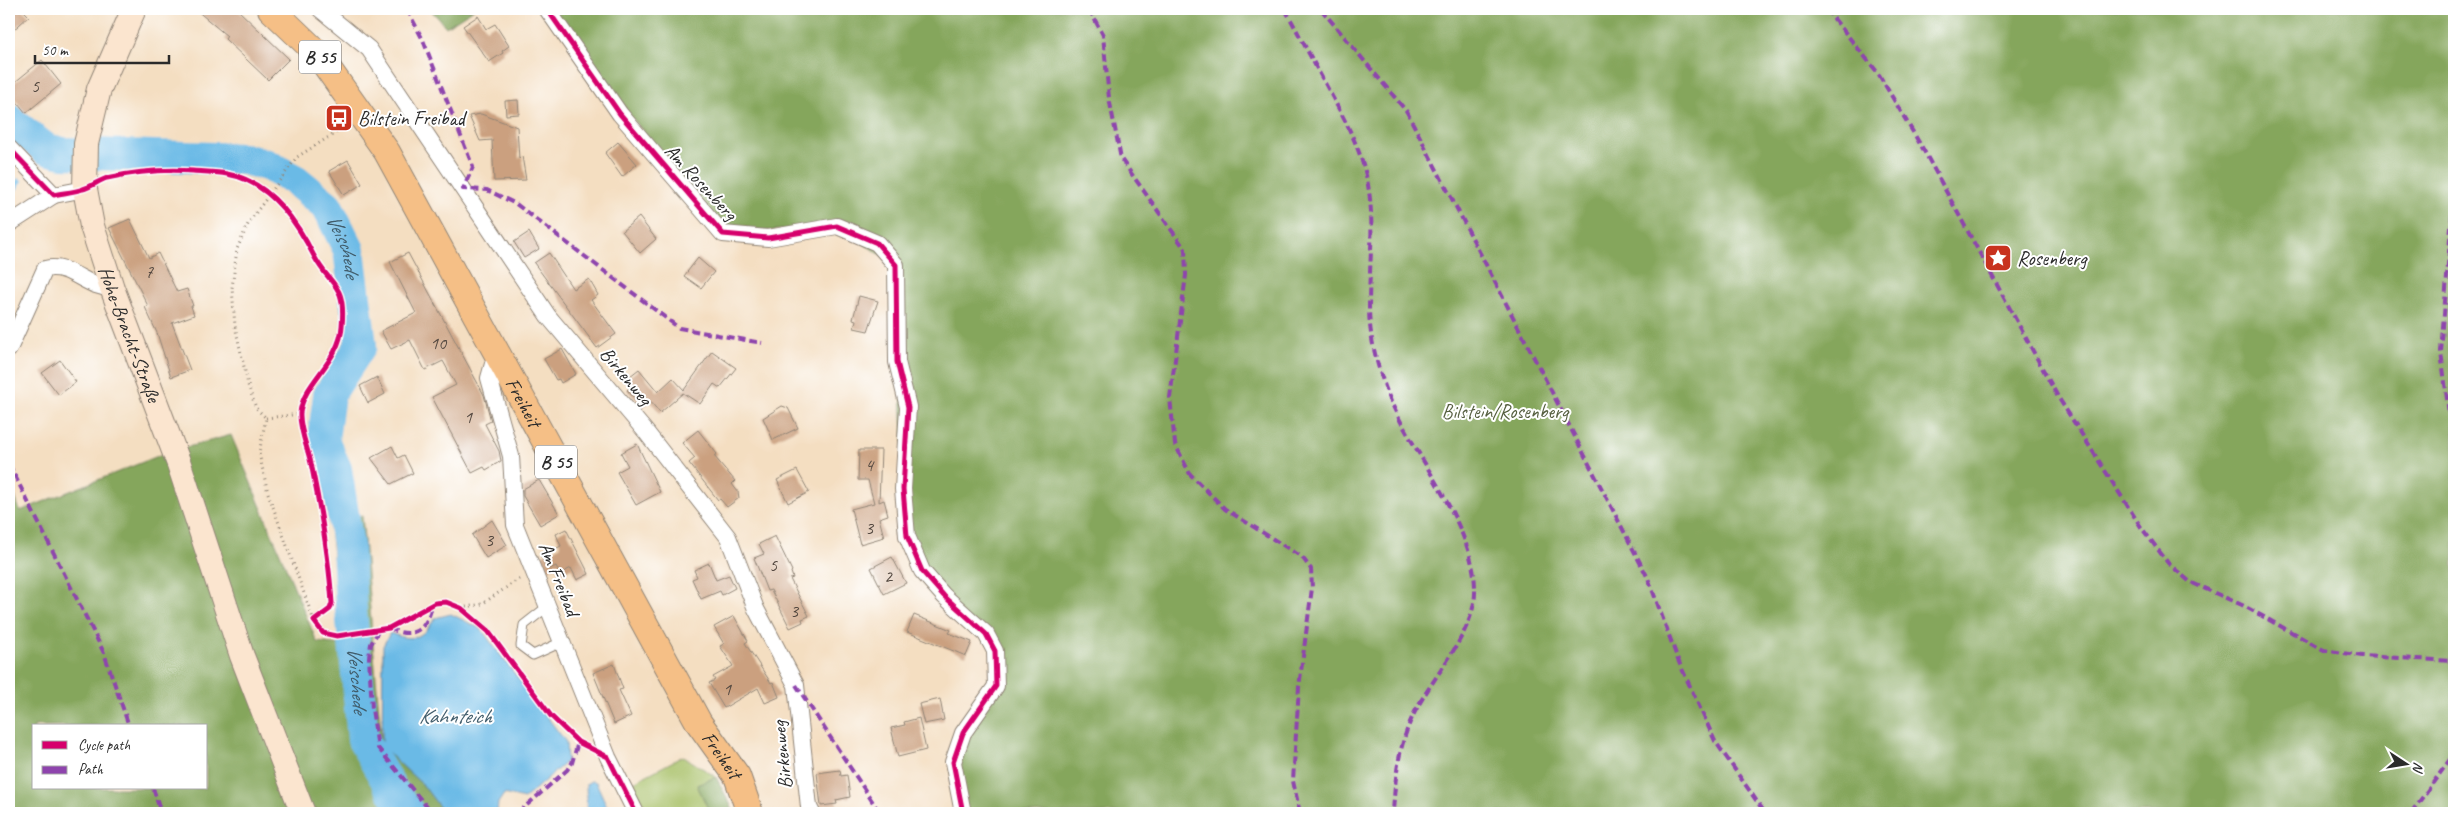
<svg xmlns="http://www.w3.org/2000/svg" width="2463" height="822" font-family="Caveat,sans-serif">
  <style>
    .green { fill: #a7c066; stroke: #697648 }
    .forest { fill: #85a65b; stroke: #586843; fill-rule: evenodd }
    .water { fill: #6bbae6; stroke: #4b7288 }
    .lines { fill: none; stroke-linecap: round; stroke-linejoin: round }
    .stream { stroke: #6bbae6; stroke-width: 5.5 }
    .river { stroke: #6bbae6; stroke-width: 32 }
    .building { fill: #cba07f }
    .lane-casing { stroke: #908476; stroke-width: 11 }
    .street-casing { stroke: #908476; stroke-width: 18 }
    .secondary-casing { stroke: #908476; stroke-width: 26 }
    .primary-casing { stroke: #908476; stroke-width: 28 }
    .path { stroke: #908476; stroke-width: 3; stroke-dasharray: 1 4; stroke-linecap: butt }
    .lane { stroke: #fff; stroke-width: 9 }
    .street { stroke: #fff; stroke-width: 16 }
    .secondary { stroke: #fbe5cf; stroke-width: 24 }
    .primary { stroke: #f5bf86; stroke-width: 26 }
    .quiet { stroke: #8e44ad; stroke-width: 4; stroke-dasharray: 8 4; stroke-linecap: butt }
    .cycleway-casing { stroke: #fff; stroke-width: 8 }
    .cycleway { stroke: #d6006c; stroke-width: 5 }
    .labels { text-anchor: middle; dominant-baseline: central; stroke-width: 4; stroke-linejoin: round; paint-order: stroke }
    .number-label { font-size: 18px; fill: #534840 }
    .shield { fill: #fff; stroke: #6b6b6b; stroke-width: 1 }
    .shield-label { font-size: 19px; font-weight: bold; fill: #2b2b2b }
    .poi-label { font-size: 20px; fill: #2b2b2b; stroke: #fff; text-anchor: start }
    .street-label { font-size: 20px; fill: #2b2b2b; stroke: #fff }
    .park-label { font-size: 20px; fill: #565f40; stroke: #fff }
    .water-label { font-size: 21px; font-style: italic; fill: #415d6c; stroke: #fff }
  </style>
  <rect width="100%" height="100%" fill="#fff"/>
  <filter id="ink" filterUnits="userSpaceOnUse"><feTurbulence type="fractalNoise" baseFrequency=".02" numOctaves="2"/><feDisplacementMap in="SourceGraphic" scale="10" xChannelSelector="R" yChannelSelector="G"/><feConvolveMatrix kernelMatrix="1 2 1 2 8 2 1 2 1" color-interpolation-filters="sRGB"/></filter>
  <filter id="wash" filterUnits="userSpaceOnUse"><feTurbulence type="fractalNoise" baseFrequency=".0096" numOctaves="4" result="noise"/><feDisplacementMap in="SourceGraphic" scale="20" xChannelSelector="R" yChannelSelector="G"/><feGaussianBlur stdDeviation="1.12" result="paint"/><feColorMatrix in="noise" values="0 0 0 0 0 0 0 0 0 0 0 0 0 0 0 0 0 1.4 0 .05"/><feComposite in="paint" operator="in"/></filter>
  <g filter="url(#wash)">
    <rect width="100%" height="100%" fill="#f4dec1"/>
    <!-- green -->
    <path class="green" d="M683 756 716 777 697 785 710 813H646L632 783Z"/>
    <!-- forest -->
    <g class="forest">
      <path d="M430 9H474L446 27Z"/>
      <path d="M547 9H2454V813H963L953 762 996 686 995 651 944 596 907 536 896 265 837 226 723 234Z"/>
      <path d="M231 435 317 642 343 645 329 519 362 516 382 747 423 785 444 813H9V479L20 511 163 454ZM34 726H206V788H34Z"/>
      <path d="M716 777 735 813H710L697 785Z"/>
    </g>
    <!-- water -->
    <g class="water">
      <path d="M451 614 481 629 566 742 567 761 524 799 504 794 498 803 497 813H444L423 785 382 747 383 646 390 633C413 642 422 639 435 618Z"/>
      <path d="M591 781 596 782 610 813H587L586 784Z"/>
    </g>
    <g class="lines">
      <!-- stream -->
      <path class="stream" d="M9 198 19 181"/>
      <!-- river -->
      <path class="river" id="s1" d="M9 120 46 149 63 153 244 159 267 165 295 180 327 206 349 250 361 345 329 395 323 440 336 469 348 545 351 609 363 740 392 790 409 813"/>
    </g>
    <g id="blocks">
      <!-- building -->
      <g class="building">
        <path d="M9 9H22L29 16 9 34Z"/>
        <path d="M195 9H237L289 59 268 80 225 39 227 36Z"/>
        <path d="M478 16 486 29 495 24 509 46 502 51 503 53 489 62 463 26Z"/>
        <path d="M42 60 61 84 26 113 9 92V87Z"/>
        <path d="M518 100 519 114 506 115 505 101Z"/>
        <path d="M481 114 517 127 519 159 522 156 526 180 494 181 492 140 480 141 469 116Z"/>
        <path d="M618 142 637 164 622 177 605 153Z"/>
        <path d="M348 160 362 184 344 195 329 171Z"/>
        <path d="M639 217 656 239 640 253 622 231Z"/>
        <path d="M130 219 149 258 158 253 177 292 187 289 193 306H191L194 315 172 323 190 370 171 377 157 333 145 307 148 306 109 228Z"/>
        <path d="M529 232 539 249 524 258 514 242Z"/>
        <path d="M408 253 484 395 491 421 485 424 499 451 501 461 486 470 484 467 472 473 432 397 456 385 443 361 425 370 410 340 391 349 381 331 416 313 390 262Z"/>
        <path d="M549 253 573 289 589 279 598 295 591 300 616 334 597 348 534 263Z"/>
        <path d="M698 258 714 272 701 288 684 276Z"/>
        <path d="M859 296 878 301 868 331 854 328 856 320 853 319Z"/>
        <path d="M562 349 576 374 561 383 559 379 556 380 544 359Z"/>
        <path d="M712 351 736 368 720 388 714 384 700 404 683 393 660 413 650 401 643 408 627 390 631 387 625 380 639 369 658 392 673 378 684 390Z"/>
        <path d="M60 360 76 382 59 395 42 373Z"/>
        <path d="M377 377 385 394 368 403 360 386Z"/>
        <path d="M782 406 788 408 798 428 773 440 763 418Z"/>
        <path d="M698 430 717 454 714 456 735 481 732 484 738 492 739 498 727 507 720 499 718 500 689 463 695 458 682 443Z"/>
        <path d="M637 444 660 492 636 505 617 472 628 466 621 453Z"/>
        <path d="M392 446 398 458 404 455 413 473 391 484 371 458Z"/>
        <path d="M859 450H881L879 502 884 500 888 515 879 518 884 537 860 544 851 509 874 503 868 480H858Z"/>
        <path d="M797 470 809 492 788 503 777 480Z"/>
        <path d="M539 480 559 514 540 525 523 496V489Z"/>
        <path d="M492 520 507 545 486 558 472 535Z"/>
        <path d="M566 529 589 574 577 580 571 568 560 574 556 566 548 570 541 556 561 546 556 534Z"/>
        <path d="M775 536 792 571 791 572 793 578 790 579 809 616 802 619 803 622 790 628 771 590 767 591 754 558 764 554 759 544Z"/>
        <path d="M892 557 906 583 884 594 871 568Z"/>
        <path d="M709 563 716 580 729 575 735 588 722 595 720 591 701 599 692 579 697 577 694 570Z"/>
        <path d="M914 615 951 630 949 633 972 642 966 656 907 632Z"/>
        <path d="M734 616 748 641 745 643 771 683 773 682 779 697 765 703 758 688 724 708 709 683 715 680 713 677 733 666 720 646 724 644 714 627Z"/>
        <path d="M614 664 623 689 619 690 631 716 614 724 593 673Z"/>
        <path d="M940 699 944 720 924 724 919 704Z"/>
        <path d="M919 718 926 750 898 757 891 728 905 725 904 722Z"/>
        <path d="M840 770 841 776 847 775 850 797 836 800 837 804 821 806 817 773Z"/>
      </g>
    </g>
  </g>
  <g filter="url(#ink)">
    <use href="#blocks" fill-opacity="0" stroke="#908476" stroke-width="1"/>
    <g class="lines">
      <!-- lane casing -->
      <g class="lane-casing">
        <path id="lane" d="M547 607 524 625 521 646 533 655 562 642"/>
      </g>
      <!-- street casing -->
      <g class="street-casing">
        <g id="street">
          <path d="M320 9 369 49 548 316 646 432 728 537 756 609 796 685 809 807 812 813"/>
          <path d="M547 9 620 114 723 234 768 238 837 226 877 243 896 265 897 362 908 407 903 489 907 536 922 571 944 596 986 634 995 651 996 686 963 733 953 762 963 813"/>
          <path d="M9 148 54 195"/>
          <path d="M9 224 54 195 85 189"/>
          <path d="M9 349 45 269C71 263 87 289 112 288"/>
          <path d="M497 350 489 378 511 456 515 525 608 757 636 813"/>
        </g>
      </g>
      <!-- secondary casing -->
      <g class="secondary-casing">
        <g id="secondary">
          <path id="s2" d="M134 9 99 89 86 144 85 189 92 226 112 288 179 464 242 656 303 813"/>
        </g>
      </g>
      <!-- primary casing -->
      <g class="primary-casing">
        <g id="primary">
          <path id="s3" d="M271 9 317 53 387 152 699 723 737 776 750 813"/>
        </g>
      </g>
      <!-- path -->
      <g class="path">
        <path d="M266 418 300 414"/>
        <path d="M461 608 482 604 519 579"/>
        <path d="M314 621 268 493 259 453 266 418 256 408 248 385 235 326 232 288 237 249 249 222 297 157 345 127"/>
      </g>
      <!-- lane -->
      <use href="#lane" class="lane"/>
      <!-- street -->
      <use href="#street" class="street"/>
      <!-- secondary -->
      <use href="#secondary" class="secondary"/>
      <!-- primary -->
      <use href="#primary" class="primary"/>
      <!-- quiet -->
      <g class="quiet">
        <path d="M407 9 423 40 473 167 463 189 487 190 516 204 679 328 762 343"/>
        <path d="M1089 9 1103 35 1109 98 1121 159 1185 249 1186 275 1170 398 1175 444 1190 474 1225 509 1302 557 1311 569 1312 588 1299 687 1293 781 1300 813"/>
        <path d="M1285 9C1299 34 1312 60 1326 85 1344 119 1361 147 1368 185 1375 225 1369 266 1369 307 1369 339 1379 374 1392 404 1417 459 1477 531 1475 593 1474 632 1435 674 1417 708 1399 740 1395 777 1393 813"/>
        <path d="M1321 9 1407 112 1648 578 1678 660 1715 741 1765 813"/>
        <path d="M1826 9 1878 73 1923 149 2058 397 2141 527 2168 563 2190 582 2242 605 2324 650 2362 656 2454 661"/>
        <path d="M2454 189 2441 352 2454 453"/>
        <path d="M9 352V349"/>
        <path d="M9 464 104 653 129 726"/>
        <path d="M389 628C413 640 427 630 432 605"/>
        <path d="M379 630 371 644 369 657 372 709 378 748 432 813"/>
        <path d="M796 685 880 813"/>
        <path d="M153 788 161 813"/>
        <path d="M518 813 567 770 572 763 578 742"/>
        <path d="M2411 813 2454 754"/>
      </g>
      <!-- cycleway casing -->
      <g class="cycleway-casing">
        <g id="cycleway">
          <path d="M547 9 620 114 723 234 768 238 837 226 877 243 896 265 897 362 908 407 903 489 907 536 922 571 944 596 986 634 995 651 996 686 963 733 953 762 963 813"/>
          <path d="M9 148 54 195C63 193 74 192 83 189 91 187 98 181 107 178 134 172 166 169 193 171 204 172 216 172 227 174 269 181 297 222 314 256 331 288 346 282 342 326 340 362 303 382 300 413 299 430 309 451 312 468 321 512 329 558 332 603L330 609 314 621 323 633 337 636 389 628 435 603 446 602 461 608 488 631 551 716 578 742 608 757 636 813"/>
        </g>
      </g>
      <!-- cycleway -->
      <use href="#cycleway" class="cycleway"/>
    </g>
  </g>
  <!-- icons -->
  <defs>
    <g id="bus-square" transform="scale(1.4375)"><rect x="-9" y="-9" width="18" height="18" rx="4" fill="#c8321e" stroke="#fff"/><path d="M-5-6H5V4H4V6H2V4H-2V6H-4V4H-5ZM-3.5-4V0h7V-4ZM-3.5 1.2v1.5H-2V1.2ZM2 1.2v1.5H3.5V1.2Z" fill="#fff"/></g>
    <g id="sight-square" transform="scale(1.4375)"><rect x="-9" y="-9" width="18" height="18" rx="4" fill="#c8321e" stroke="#fff"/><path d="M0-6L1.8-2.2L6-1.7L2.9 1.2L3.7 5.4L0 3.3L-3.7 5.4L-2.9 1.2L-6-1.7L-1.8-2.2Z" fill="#fff"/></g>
  </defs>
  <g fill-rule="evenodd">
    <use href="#bus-square" x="339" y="118"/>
    <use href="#sight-square" x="1998" y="258"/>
  </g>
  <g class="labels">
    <!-- number labels -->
    <g class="number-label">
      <text x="35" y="86">5</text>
      <text x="149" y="272">7</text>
      <text x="438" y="343">10</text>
      <text x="468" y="417">1</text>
      <text x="869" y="465">4</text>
      <text x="869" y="528">3</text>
      <text x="489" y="540">3</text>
      <text x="773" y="565">5</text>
      <text x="888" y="576">2</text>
      <text x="794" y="611">3</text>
      <text x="727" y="689">1</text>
    </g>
    <!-- shield labels -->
    <g class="shield">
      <rect x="299" y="40.5" width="42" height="33" rx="4"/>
      <rect x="535" y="445.5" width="42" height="33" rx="4"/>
    </g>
    <g class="shield-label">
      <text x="320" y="57">B 55</text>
      <text x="556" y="462">B 55</text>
    </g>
    <!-- poi labels -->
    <g class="poi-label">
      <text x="358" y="118">Bilstein Freibad</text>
      <text x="2017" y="258">Rosenberg</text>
    </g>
    <!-- street labels -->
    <g class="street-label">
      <text transform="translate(701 182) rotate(47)">Am Rosenberg</text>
      <text stroke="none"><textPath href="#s2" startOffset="341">Hohe-Bracht-Straße</textPath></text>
      <text transform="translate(626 376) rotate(50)">Birkenweg</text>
      <text stroke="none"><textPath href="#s3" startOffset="470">Freiheit</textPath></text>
      <text transform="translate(559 579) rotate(68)">Am Freibad</text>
      <text transform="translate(782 755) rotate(-96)">Birkenweg</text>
      <text stroke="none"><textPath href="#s3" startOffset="875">Freiheit</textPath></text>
    </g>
    <!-- park labels -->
    <g class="park-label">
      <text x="1505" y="411">Bilstein/Rosenberg</text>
    </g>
    <!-- water labels -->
    <g class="water-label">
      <text stroke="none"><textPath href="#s1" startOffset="386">Veischede</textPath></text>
      <text stroke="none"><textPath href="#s1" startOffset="836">Veischede</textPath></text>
      <text x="455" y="716">Kahnteich</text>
    </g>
  </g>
  <!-- margin -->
  <rect width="2463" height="822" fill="none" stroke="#fff" stroke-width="30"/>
  <!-- legend -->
  <rect x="32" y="724" width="175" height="65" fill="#ffffff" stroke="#aaaaaa"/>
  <rect x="42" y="741" width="25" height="8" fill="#d6006c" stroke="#aaaaaa"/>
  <text x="78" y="750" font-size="15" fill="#2b2b2b">Cycle path</text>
  <rect x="42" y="766" width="25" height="8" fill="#8e44ad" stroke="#aaaaaa"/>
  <text x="78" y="774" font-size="15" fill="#2b2b2b">Path</text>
  <!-- north arrow -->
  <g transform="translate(2406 764) rotate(102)" stroke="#ffffff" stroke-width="4" paint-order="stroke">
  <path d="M0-4L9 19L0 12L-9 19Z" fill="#2b2b2b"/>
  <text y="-8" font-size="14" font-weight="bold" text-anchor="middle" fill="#2b2b2b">N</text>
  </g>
  <!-- scale -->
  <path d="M35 55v8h134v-8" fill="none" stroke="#2b2b2b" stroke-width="2.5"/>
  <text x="42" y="55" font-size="15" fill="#2b2b2b" stroke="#ffffff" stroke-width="4" paint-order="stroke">50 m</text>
</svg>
